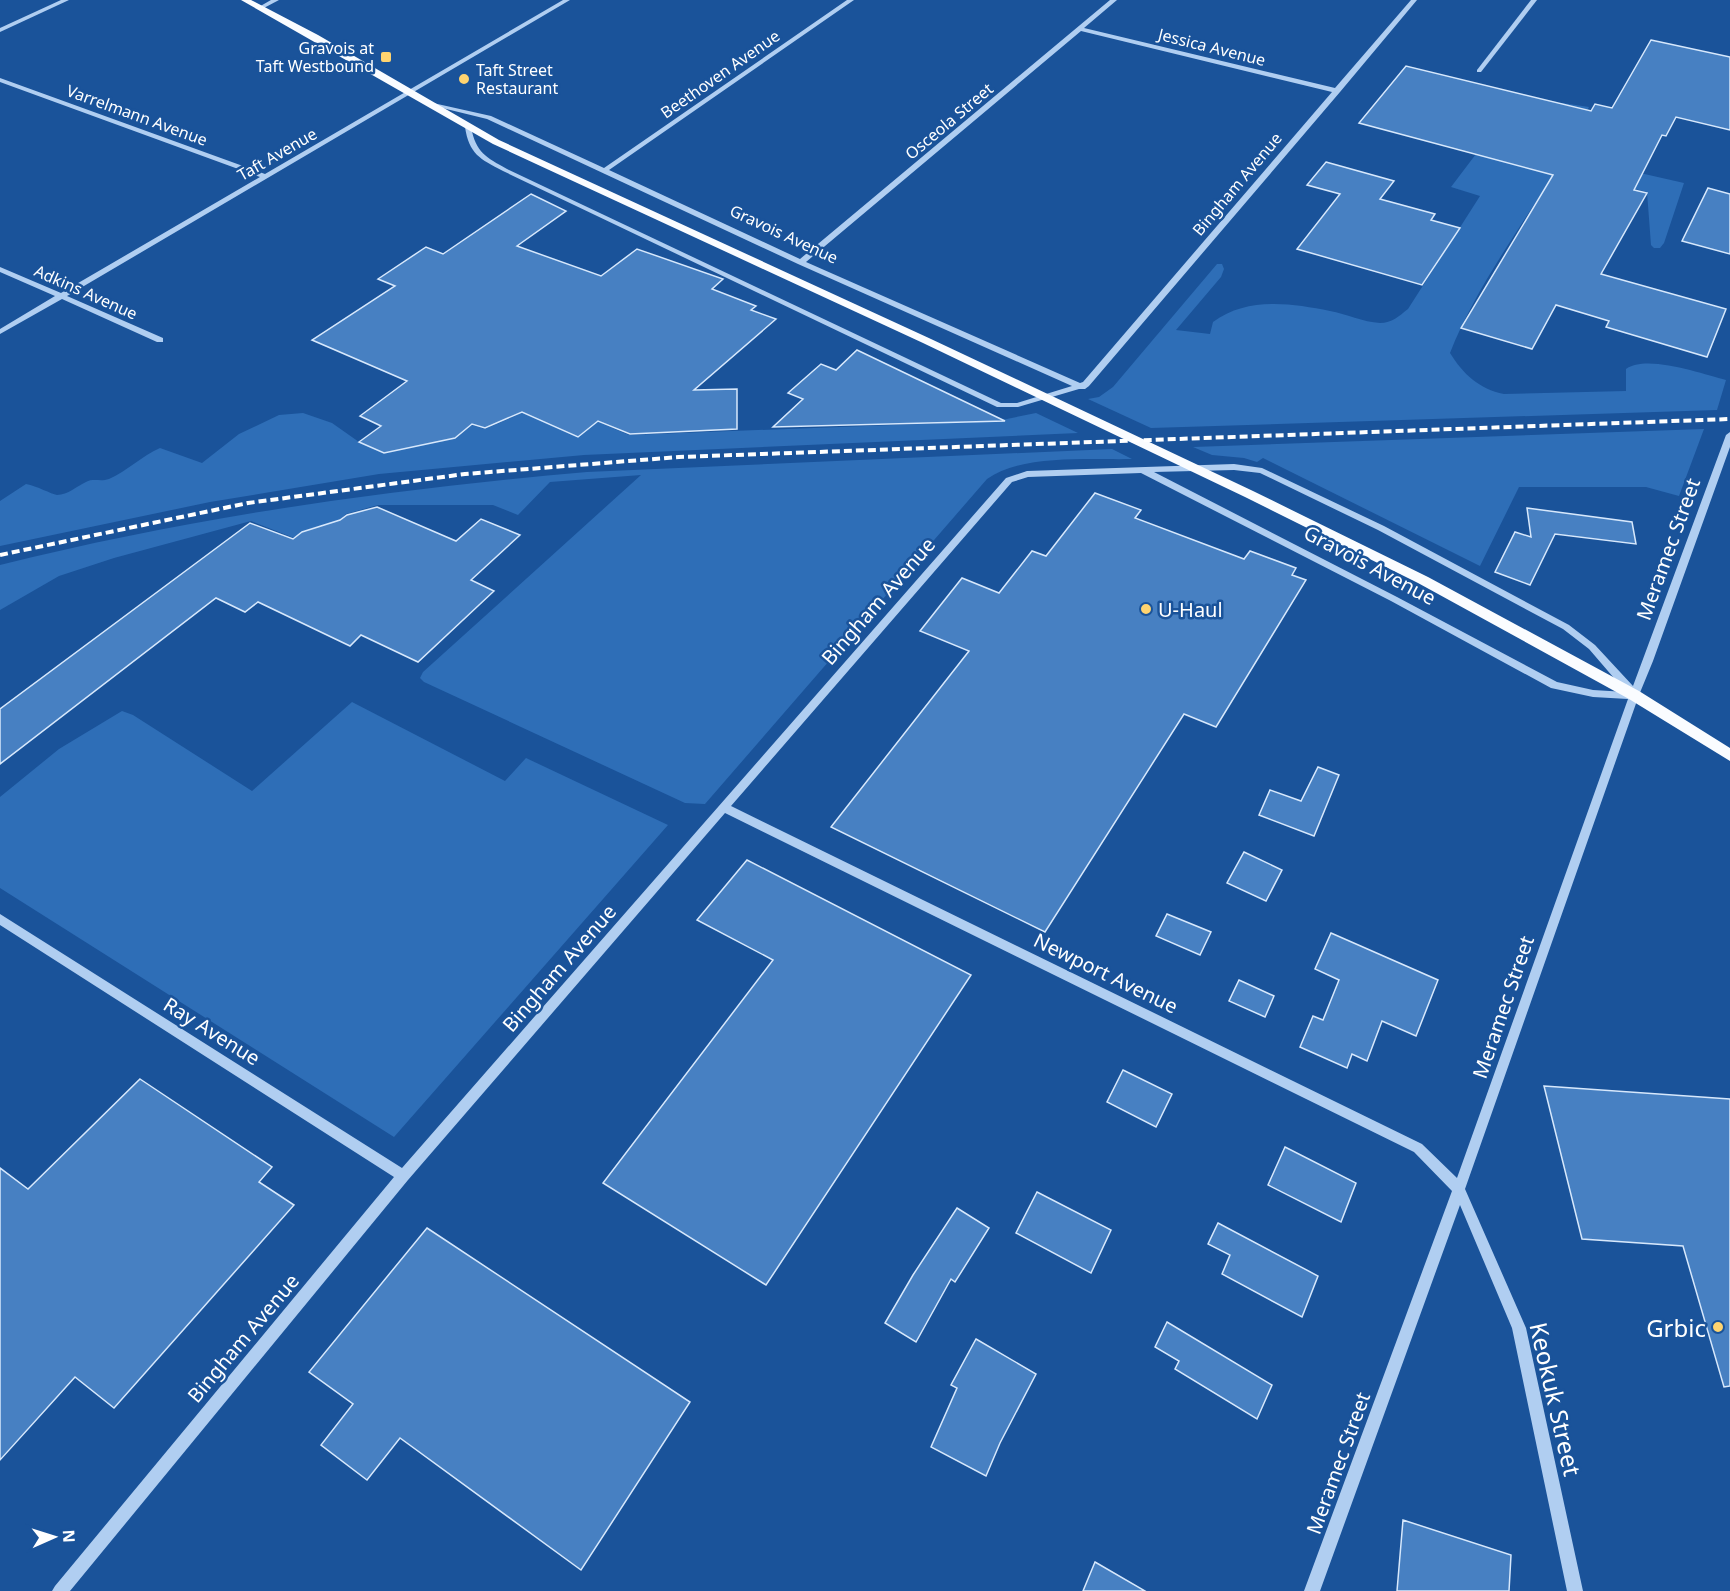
<svg xmlns="http://www.w3.org/2000/svg" width="1730" height="1591" font-family="'Noto Sans',sans-serif">
  <style>
    .green { fill: #2e6eb7 }
    .building { fill: #4780c2; stroke: #d7e8fc; stroke-width: 1.5 }
    .lines { fill: none; stroke-linecap: round; stroke-linejoin: round }
    .minor { fill: #b0cef1; fill-rule: evenodd }
    .major { fill: #fafcff; fill-rule: evenodd }
    .rail { stroke: #fff; stroke-width: 4; stroke-dasharray: 8 4; stroke-linecap: butt }
    .poi-dot { fill: #ffd470; stroke: #1a539a; stroke-width: 2 }
    .labels { text-anchor: middle; dominant-baseline: central; stroke-width: 5; stroke-linejoin: round; paint-order: stroke }
    .far-street-label { font-size: 16px; fill: #fff; stroke: #1a539a }
    .far-poi-label { font-size: 16px; fill: #fff; stroke: #1a539a; text-anchor: end }
    .street-label { font-size: 20px; fill: #fff; stroke: #1a539a }
    .poi-label { font-size: 20px; fill: #fff; stroke: #1a539a; text-anchor: start }
    .near-poi-label { font-size: 24px; fill: #fff; stroke: #1a539a; text-anchor: end }
    .near-street-label { font-size: 24px; fill: #fff; stroke: #1a539a }
  </style>
  <rect width="100%" height="100%" fill="#1a539a"/>
  <!-- green -->
  <g class="green">
    <path d="M1562 103 1589 107 1561 155 1684 183 1664 243 1660 248H1654L1651 245 1647 192 1557 169C1520 228 1475 289 1450 353 1463 374 1479 389 1504 394L1626 391V369C1647 354 1702 374 1726 380L1717 410 1151 428 1088 399 1099 397 1113 387 1217 264H1222L1224 269 1221 277 1176 330 1210 334 1213 322C1247 297 1290 303 1330 311 1346 314 1363 322 1380 323 1392 323 1399 316 1408 309L1480 196 1451 187 1476 154 1521 166Z"/>
    <path d="M558 405 629 435 997 421 1036 413 1078 433 584 455 379 474 210 502 0 546V501L26 484C37 486 51 494 57 495 68 495 77 486 86 482 93 478 101 482 109 479 127 471 142 456 160 448L202 463 239 434 279 415 303 413 332 423 359 442 384 453 456 438 472 425 485 429 531 409Z"/>
    <path d="M1704 429 1679 496 1646 487H1519L1480 566 1263 458 1257 462 1244 458 1212 455 1193 447Z"/>
    <path d="M1112 449 1132 459C1089 460 1022 454 987 479L705 804 685 803 424 682 420 678 423 672 641 475 550 482 518 515 493 505H378L346 514 340 520 303 531 294 538 251 521 114 558 59 576 0 610V565C192 517 389 489 587 472Z"/>
    <path d="M352 702 505 781 526 758 668 825 394 1137 0 888V797L59 749 122 711 133 715 252 791Z"/>
  </g>
  <!-- building -->
  <g class="building">
    <path d="M1651 40 1730 57V130L1676 117 1666 136 1662 135 1634 190 1647 193 1601 274 1726 309 1707 357 1606 327 1609 321 1556 305 1532 349 1461 328 1553 175 1359 123 1406 66 1591 111 1595 104 1612 108Z"/>
    <path d="M1326 162 1394 181 1380 199 1435 214 1431 220 1460 228 1422 285 1297 249 1340 194 1307 185Z"/>
    <path d="M1708 188 1730 194V254L1682 241Z"/>
    <path d="M531 194 566 211 517 246 601 276 637 249 723 279 712 289 756 306 751 310 776 319 694 390 737 389V429L630 434 598 421 578 437 522 412 485 428 472 424 455 438 384 453 359 442 381 426 360 416 407 381 312 340 395 286 378 279 426 247 443 254Z"/>
    <path d="M857 350 1005 421 773 427 803 399 788 393 821 364 836 370Z"/>
    <path d="M1095 493 1141 510 1135 518 1244 559 1250 551 1296 568 1292 575 1306 580 1216 727 1184 714 1045 932 831 827 969 651 920 631 962 578 999 593 1032 551 1046 556Z"/>
    <path d="M377 507 456 541 481 519 520 535 471 580 494 591 418 662 361 635 350 646 258 602 245 612 216 598 0 764V709L250 523 293 539 302 532 340 520 347 515Z"/>
    <path d="M1527 508 1632 522 1636 544 1555 534 1530 585 1495 572 1515 532 1531 537Z"/>
    <path d="M1318 767 1339 775 1314 836 1259 815 1270 790 1301 801Z"/>
    <path d="M1244 852 1282 870 1266 901 1227 883Z"/>
    <path d="M747 860 971 975 766 1285 603 1183 773 960 697 920Z"/>
    <path d="M1167 914 1211 932 1200 955 1156 936Z"/>
    <path d="M1331 933 1438 980 1416 1036 1382 1021 1367 1061 1352 1054 1347 1068 1300 1047 1313 1016 1323 1020 1339 980 1315 969Z"/>
    <path d="M1239 980 1274 996 1265 1017 1229 1001Z"/>
    <path d="M1123 1070 1172 1094 1156 1127 1107 1102Z"/>
    <path d="M140 1079 272 1167 259 1182 294 1205 114 1408 75 1377 0 1460V1168L28 1189Z"/>
    <path d="M1544 1086 1730 1099V1386L1724 1387 1683 1246 1582 1239Z"/>
    <path d="M1285 1147 1356 1183 1341 1222 1268 1185Z"/>
    <path d="M1037 1192 1111 1230 1091 1273 1016 1233Z"/>
    <path d="M957 1208 989 1228 955 1282 951 1279 916 1342 885 1323 913 1275Z"/>
    <path d="M1218 1223 1318 1276 1302 1317 1222 1274 1230 1255 1208 1244Z"/>
    <path d="M427 1228 690 1402 581 1570 400 1438 367 1480 321 1445 353 1404 309 1372Z"/>
    <path d="M1167 1322 1272 1385 1257 1419 1175 1369 1179 1361 1155 1347Z"/>
    <path d="M976 1339 1036 1374 1000 1443 986 1476 931 1447 957 1388 951 1385Z"/>
    <path d="M1403 1520 1511 1555 1509 1591H1397Z"/>
    <path d="M1095 1562 1145 1591H1083Z"/>
  </g>
  <g class="lines">
    <!-- minor -->
    <g class="minor">
      <path d="M61 0H69L0 32V28Z"/>
      <path d="M271 0H279L262 9 257 8Z"/>
      <path d="M563 0H570L67 296 163 338V342H157L62 299 0 334V329L55 296 0 272V267L61 293 260 177 0 82V78L265 174Z"/>
      <path d="M847 0H854L609 170 800 259 1110 0H1117L1084 28 1335 88 1411 0H1417L1340 92 1089 386 1085 389H1079L1018 407H997L503 171C480 159 469 154 465 127L468 125 471 127C476 153 486 157 507 169L1001 403H1017L1072 386 798 264 487 119 430 105 433 103 491 116 604 168ZM1081 31 1332 92 1083 382 1080 383 806 262Z"/>
      <path d="M1531 0H1537L1481 72H1477V70Z"/>
      <path d="M1730 432V447L1653 661 1639 695 1465 1189 1526 1328 1583 1591H1567L1512 1328 1460 1205 1320 1591H1304L1452 1191 1414 1152 725 813 408 1180 70 1591H52L55 1586 394 1177 0 925V914L402 1168 1006 478 1027 471 1234 464 1262 468 1384 526 1569 625 1595 645 1633 686 1726 435ZM1234 470 1260 473 1378 530 1563 629 1589 649 1626 692 1593 690 1557 682 1397 597 1154 472ZM1141 473 1391 601 1551 688 1593 697 1628 699 1457 1178 1422 1144 731 806 1012 482 1028 477Z"/>
    </g>
    <!-- major -->
    <path class="major" d="M241 0H251L318 35 499 140 931 339 1253 491 1428 577 1639 691 1730 748V761L1629 699 1418 583 1245 497 923 343 493 144Z"/>
    <!-- rail -->
    <path class="rail" d="M0 555 248 503 465 474 679 457 1730 419"/>
  </g>
  <!-- markers -->
  <g class="poi-dot">
    <rect x="380" y="51" width="12" height="12" rx="3"/>
    <circle cx="464" cy="79" r="6"/>
    <circle cx="1146" cy="609" r="6"/>
    <circle cx="1718" cy="1327" r="6"/>
  </g>
  <g class="labels">
    <!-- far-street labels -->
    <g class="far-street-label">
      <text transform="translate(1212 47) rotate(14)">Jessica Avenue</text>
      <text transform="translate(720 74) rotate(-35)">Beethoven Avenue</text>
      <text transform="translate(137 115) rotate(20)">Varrelmann Avenue</text>
      <text transform="translate(949 121) rotate(-40)">Osceola Street</text>
      <text transform="translate(277 154) rotate(-30)">Taft Avenue</text>
      <text transform="translate(1237 184) rotate(-50)">Bingham Avenue</text>
      <text transform="translate(784 234) rotate(25)">Gravois Avenue</text>
      <text transform="translate(86 292) rotate(24)">Adkins Avenue</text>
    </g>
    <!-- far-poi labels -->
    <g class="far-poi-label">
      <text x="374" y="48">Gravois at<tspan x="374" dy="18">Taft Westbound</tspan></text>
      <text x="476" y="70" text-anchor="start">Taft Street<tspan x="476" dy="18">Restaurant</tspan></text>
    </g>
    <!-- street labels -->
    <g class="street-label">
      <text transform="translate(1668 549) rotate(-70)">Meramec Street</text>
      <text transform="translate(1370 565) rotate(28)">Gravois Avenue</text>
      <text transform="translate(878 601) rotate(-49)">Bingham Avenue</text>
      <text transform="translate(559 968) rotate(-49)">Bingham Avenue</text>
      <text transform="translate(1106 973) rotate(26)">Newport Avenue</text>
      <text transform="translate(1503 1007) rotate(-71)">Meramec Street</text>
      <text transform="translate(212 1031) rotate(32)">Ray Avenue</text>
      <text transform="translate(243 1338) rotate(-50)">Bingham Avenue</text>
      <text transform="translate(1338 1463) rotate(-70)">Meramec Street</text>
    </g>
    <!-- poi labels -->
    <g class="poi-label">
      <text x="1158" y="609">U-Haul</text>
    </g>
    <!-- near-poi labels -->
    <g class="near-poi-label">
      <text x="1706" y="1327">Grbic</text>
    </g>
    <!-- near-street labels -->
    <g class="near-street-label">
      <text transform="translate(1556 1399) rotate(77)">Keokuk Street</text>
    </g>
  </g>
  <!-- north arrow -->
  <g transform="translate(54 1537) rotate(87)" stroke="#1a539a" stroke-width="4.5" paint-order="stroke">
  <path d="M0-4.5L10 22L0 15L-10 22Z" fill="#ffffff"/>
  <text y="-9" font-size="16" font-weight="bold" text-anchor="middle" fill="#ffffff">N</text>
  </g>
</svg>
